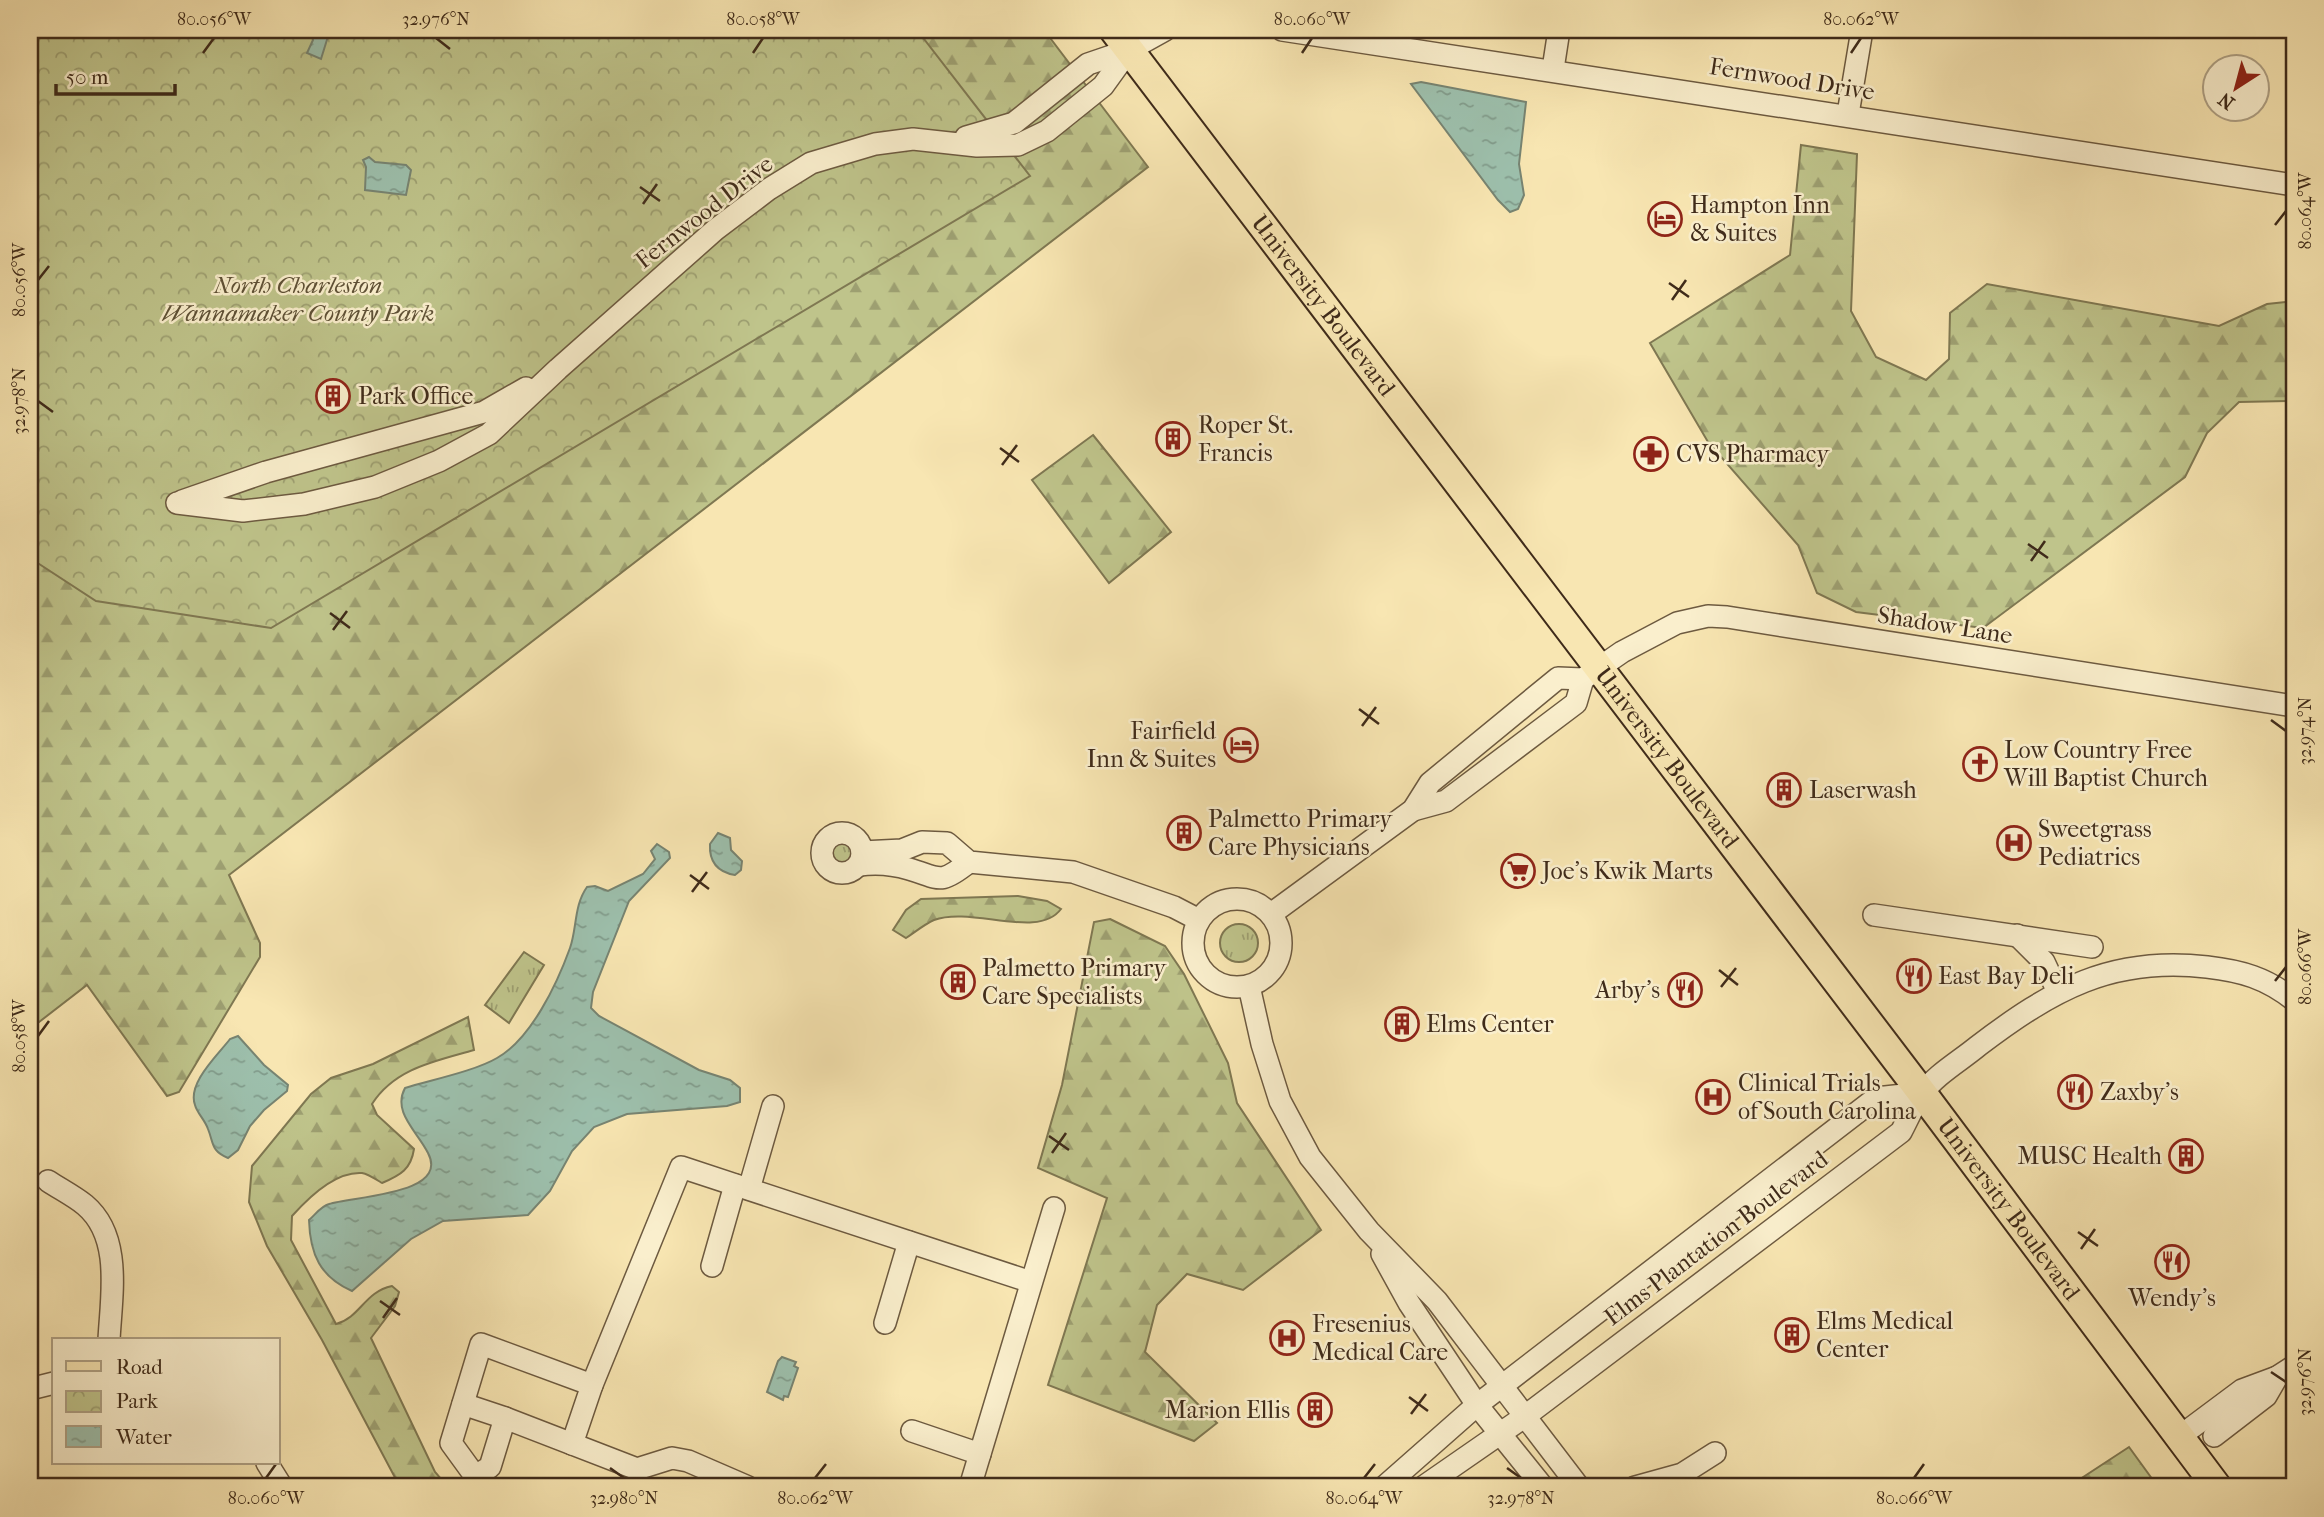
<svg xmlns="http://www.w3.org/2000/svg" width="2324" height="1517" font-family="'IM FELL French Canon',serif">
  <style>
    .grass { fill: url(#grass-tufts); stroke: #7f7852; stroke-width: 2 }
    .forest { fill: url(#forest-firs); stroke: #7f7852; stroke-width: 2 }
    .park { fill: url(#park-crowns); stroke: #7f7852; stroke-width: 2 }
    .water { fill: url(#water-ripples); stroke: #778472; stroke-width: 2 }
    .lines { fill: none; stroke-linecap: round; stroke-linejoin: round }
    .minor-casing { stroke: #6d5a40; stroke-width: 24 }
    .major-casing { stroke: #3f2b1a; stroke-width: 32 }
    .minor { stroke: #faefcd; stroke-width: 21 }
    .major { stroke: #f8e6b2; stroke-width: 28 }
    .ticks { fill: none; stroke: #3f2b1a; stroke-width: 2.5 }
    .labels { text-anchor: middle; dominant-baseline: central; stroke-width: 5; stroke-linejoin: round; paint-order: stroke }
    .street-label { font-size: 24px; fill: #3f2b1a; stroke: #faefcd }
    .poi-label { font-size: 24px; fill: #3f2b1a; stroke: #faefcd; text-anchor: start }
    .park-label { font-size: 24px; font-style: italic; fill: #5f5136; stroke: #faefcd }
    .neatline { fill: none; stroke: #3f2b1a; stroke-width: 2.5 }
    .ticks-label { font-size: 18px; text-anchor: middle; fill: #3f2b1a }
  </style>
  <defs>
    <pattern id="grass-tufts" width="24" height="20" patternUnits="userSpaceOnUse" patternTransform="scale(1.75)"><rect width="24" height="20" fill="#bfc48b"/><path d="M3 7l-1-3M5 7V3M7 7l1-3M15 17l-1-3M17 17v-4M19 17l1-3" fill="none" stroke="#9d9f71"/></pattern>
    <pattern id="forest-firs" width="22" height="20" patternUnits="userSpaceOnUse" patternTransform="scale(1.75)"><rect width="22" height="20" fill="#bfc48b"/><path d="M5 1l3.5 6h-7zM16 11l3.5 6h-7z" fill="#9d9f71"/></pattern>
    <pattern id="park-crowns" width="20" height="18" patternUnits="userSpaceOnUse" patternTransform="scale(1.75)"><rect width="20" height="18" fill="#bfc48b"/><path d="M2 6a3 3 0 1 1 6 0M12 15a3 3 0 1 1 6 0" fill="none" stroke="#9d9f71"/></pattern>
    <pattern id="water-ripples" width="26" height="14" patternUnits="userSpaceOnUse" patternTransform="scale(1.75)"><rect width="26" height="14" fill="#9dc0ad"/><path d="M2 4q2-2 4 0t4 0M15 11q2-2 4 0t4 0" fill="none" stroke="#819c8c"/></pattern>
  </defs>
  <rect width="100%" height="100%" fill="#f8e6b2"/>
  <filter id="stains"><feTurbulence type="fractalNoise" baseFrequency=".00286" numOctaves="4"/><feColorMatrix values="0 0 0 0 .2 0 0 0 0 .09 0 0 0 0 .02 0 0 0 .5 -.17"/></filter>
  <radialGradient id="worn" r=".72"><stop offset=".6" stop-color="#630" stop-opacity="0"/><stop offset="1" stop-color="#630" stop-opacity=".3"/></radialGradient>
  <!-- grass -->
  <g class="grass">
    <circle cx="842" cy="853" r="11"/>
    <circle cx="1239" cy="943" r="19"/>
    <path d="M524 952 544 965 509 1023 485 1005Z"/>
  </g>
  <!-- forest -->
  <g class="forest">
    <path d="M591 30H1044L1148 167 229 875 260 943V957L179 1092 167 1096 87 985 30 1029V432Z"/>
    <path d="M1801 145 1857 154 1851 311 1876 357 1926 380 1949 359 1950 313 1987 284 2219 326 2267 304 2294 301V401L2239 402 2207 433 2185 477 1983 628 1856 612 1817 593 1798 545 1708 442 1650 343 1790 255Z"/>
    <path d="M1093 435 1171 532 1109 583 1032 480Z"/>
    <path d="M1018 896 1047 901 1061 909C1038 940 972 906 934 920 925 924 915 932 906 938L893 930 906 910 921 899Z"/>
    <path d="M1110 919 1165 946 1184 974 1228 1063 1237 1103 1321 1230 1243 1290 1187 1274 1157 1305 1145 1352 1217 1423 1194 1441 1048 1385 1107 1198 1038 1168 1062 1085 1094 922Z"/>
    <path d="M468 1017 474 1050C436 1061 395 1068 372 1104L377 1115 414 1149C411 1169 401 1175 382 1183 377 1180 368 1174 362 1173 335 1171 308 1198 292 1216L291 1240 336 1324C361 1317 364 1292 392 1286L399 1292 395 1306 371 1338 435 1472 448 1487H400L322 1340 267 1246 249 1202 252 1166 311 1094 331 1078 373 1064Z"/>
    <path d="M2129 1447 2158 1487H2068Z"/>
  </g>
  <!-- park -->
  <path class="park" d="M30 30H917L1030 176 271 628 96 601 30 558Z"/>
  <!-- water -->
  <g class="water">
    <path d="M309 30H330L321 59 307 53 313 40Z"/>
    <path d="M1421 82 1526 102 1519 164 1524 195 1518 209 1510 212 1498 200 1411 84Z"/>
    <path d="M369 157 375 162 406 165 411 170 406 195 365 190 366 167 363 160Z"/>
    <path d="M718 833 730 838 731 850 742 861 741 870 735 875C717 872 709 862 710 844Z"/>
    <path d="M657 844 669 852 670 858 629 901 593 992 591 1008 599 1016 699 1070 730 1080 740 1088V1102L727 1106 627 1114 594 1127 572 1151 550 1191 528 1215 443 1221 411 1239 352 1291C320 1277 310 1254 309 1220 315 1215 321 1206 329 1204 353 1196 450 1195 428 1153 417 1131 392 1112 405 1088 431 1080 475 1071 497 1058 531 1039 557 984 570 948 577 928 574 905 587 887L595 886 608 891 643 874 655 859 651 851Z"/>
    <path d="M238 1036 264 1065 288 1085 287 1091 264 1110 250 1126 238 1150 228 1158C211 1151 214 1144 208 1129 205 1120 197 1113 195 1105 187 1083 218 1055 230 1039Z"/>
    <path d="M782 1357 796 1362 794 1366 798 1368 788 1397 784 1396 783 1400 767 1392 778 1361Z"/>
  </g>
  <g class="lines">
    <!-- minor casing -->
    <g class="minor-casing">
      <g id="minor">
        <path d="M1282 30 2294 185"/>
        <path d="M1553 69 1559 30"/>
        <path d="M1848 114 1862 30"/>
        <path d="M966 137 1014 123 1088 64 1129 50 1165 30"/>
        <path d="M182 501 266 472 484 412 526 388"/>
        <path d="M177 503 243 511 304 504 375 487 439 461 489 434 558 369 715 230 769 189 811 163 875 144 913 139 977 146 1018 145 1047 131 1103 86 1129 50"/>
        <path d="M1413 810 1446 801 1576 703 1583 679"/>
        <circle cx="842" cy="853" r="20"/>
        <path d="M862 852 902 850 922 842 947 843 969 862 1073 872 1174 907 1199 920"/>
        <path d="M859 865C874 863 893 864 909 869 940 878 939 886 969 862"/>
        <circle cx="1237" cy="943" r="44"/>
        <path d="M1271 914 1413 810 1430 783 1558 678 1583 679 1622 652 1677 623 1708 616 1727 617 2294 706"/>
        <path d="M1874 915 2092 947"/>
        <path d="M2017 935 2044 962 2058 992"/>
        <path d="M1249 986 1262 1044 1280 1101 1310 1157 1369 1231 1437 1301 1579 1487"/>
        <path d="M48 1181C60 1189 74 1196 85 1205 123 1237 111 1297 109 1340"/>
        <path d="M749 1189 773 1106"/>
        <path d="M1382 1254 1409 1303 1477 1405 1543 1487"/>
        <path d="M712 1266 735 1185"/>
        <path d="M885 1323 909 1242"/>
        <path d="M30 1389 54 1383"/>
        <path d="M463 1404 505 1418"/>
        <path d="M912 1431 980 1454"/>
        <path d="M2214 1436 2266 1396 2277 1377"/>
        <path d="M2179 1437 2242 1390 2277 1377 2294 1366"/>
        <path d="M572 1444 592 1385"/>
        <path d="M267 1463 282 1487"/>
        <path d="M748 1487 688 1461 672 1458 637 1469 505 1418 490 1467 475 1476 451 1443 481 1344 592 1385 681 1167 1031 1282"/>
        <path d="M970 1487 1054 1208"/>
        <path d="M1384 1487 1477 1405 1876 1098 1922 1093"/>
        <path d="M1423 1487 1524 1417 1901 1132C1908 1119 1913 1106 1922 1094 1935 1075 1960 1061 1978 1046 2052 990 2111 956 2207 967 2242 971 2266 978 2294 1000"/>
        <path d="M1635 1487 1682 1474 1715 1453"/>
      </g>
    </g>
    <!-- major casing -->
    <g class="major-casing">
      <g id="major">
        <path id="s1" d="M1114 30 1922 1093 2217 1487"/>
      </g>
    </g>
    <!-- minor -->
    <use href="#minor" class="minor"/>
    <!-- major -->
    <use href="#major" class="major"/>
  </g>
  <!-- ticks -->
  <path class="ticks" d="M436 38 450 49M203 53 214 38M753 53 763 38M1302 53 1312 38M1851 53 1861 38M640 187 660 201M643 204 657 184M2275 225 2286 211M38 280 49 266M1669 283 1689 297M1672 300 1686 280M38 401 53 412M1000 448 1019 462M1002 465 1017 445M2028 544 2048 558M2031 561 2045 541M330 613 350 628M333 630 347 611M1359 709 1379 724M2271 720 2286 731M1362 726 1376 707M690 875 709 889M692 892 707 872M1719 970 1738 985M2275 981 2286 967M1721 987 1736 968M38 1036 49 1021M1049 1136 1069 1150M1052 1153 1066 1133M2078 1232 2098 1246M2081 1249 2095 1229M380 1301 400 1315M383 1318 397 1298M2271 1372 2286 1382M1409 1397 1428 1411M1411 1414 1426 1394M610 1468 624 1478M1507 1468 1521 1478M266 1478 276 1464M815 1478 826 1464M1364 1478 1375 1464M1914 1478 1924 1464"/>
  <!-- icons -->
  <defs>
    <g id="hotel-ring" transform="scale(1.75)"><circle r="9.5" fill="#faefcd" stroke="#8f2418" stroke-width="1.5"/><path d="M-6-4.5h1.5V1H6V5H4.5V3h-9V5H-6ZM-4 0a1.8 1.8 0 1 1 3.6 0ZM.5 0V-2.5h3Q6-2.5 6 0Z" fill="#8f2418"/></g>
    <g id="building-ring" transform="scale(1.75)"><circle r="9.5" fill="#faefcd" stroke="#8f2418" stroke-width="1.5"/><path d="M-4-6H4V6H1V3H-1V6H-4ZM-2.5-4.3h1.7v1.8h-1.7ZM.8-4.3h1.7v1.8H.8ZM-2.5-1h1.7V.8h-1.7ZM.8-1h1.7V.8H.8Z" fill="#8f2418"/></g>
    <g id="pharmacy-ring" transform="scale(1.75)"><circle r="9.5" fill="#faefcd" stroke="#8f2418" stroke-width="1.5"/><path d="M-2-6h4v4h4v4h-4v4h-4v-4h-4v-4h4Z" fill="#8f2418"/></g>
    <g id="church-ring" transform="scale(1.75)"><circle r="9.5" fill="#faefcd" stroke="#8f2418" stroke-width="1.5"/><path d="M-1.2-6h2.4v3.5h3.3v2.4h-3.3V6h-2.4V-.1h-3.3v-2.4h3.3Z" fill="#8f2418"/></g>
    <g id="hospital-ring" transform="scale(1.75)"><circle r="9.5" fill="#faefcd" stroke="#8f2418" stroke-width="1.5"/><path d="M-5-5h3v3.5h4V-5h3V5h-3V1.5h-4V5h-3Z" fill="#8f2418"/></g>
    <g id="supermarket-ring" transform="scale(1.75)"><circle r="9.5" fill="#faefcd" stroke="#8f2418" stroke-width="1.5"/><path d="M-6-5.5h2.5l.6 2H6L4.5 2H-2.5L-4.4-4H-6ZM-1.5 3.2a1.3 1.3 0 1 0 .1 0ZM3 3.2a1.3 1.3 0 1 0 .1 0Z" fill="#8f2418"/></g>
    <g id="restaurant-ring" transform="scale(1.75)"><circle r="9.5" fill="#faefcd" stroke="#8f2418" stroke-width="1.5"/><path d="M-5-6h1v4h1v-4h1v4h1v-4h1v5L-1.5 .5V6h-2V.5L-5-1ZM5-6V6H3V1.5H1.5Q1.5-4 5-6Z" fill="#8f2418"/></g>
  </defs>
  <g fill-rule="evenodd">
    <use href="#hotel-ring" x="1665" y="219"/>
    <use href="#building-ring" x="333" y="396"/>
    <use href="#building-ring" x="1173" y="439"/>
    <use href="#pharmacy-ring" x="1651" y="454"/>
    <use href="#hotel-ring" x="1241" y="745"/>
    <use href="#church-ring" x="1980" y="764"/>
    <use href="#building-ring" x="1784" y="790"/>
    <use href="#building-ring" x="1184" y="833"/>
    <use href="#hospital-ring" x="2014" y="843"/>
    <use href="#supermarket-ring" x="1518" y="871"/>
    <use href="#restaurant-ring" x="1914" y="976"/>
    <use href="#building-ring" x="958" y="982"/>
    <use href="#restaurant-ring" x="1685" y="990"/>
    <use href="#building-ring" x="1402" y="1024"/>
    <use href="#restaurant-ring" x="2075" y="1092"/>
    <use href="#hospital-ring" x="1713" y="1097"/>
    <use href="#building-ring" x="2186" y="1156"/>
    <use href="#restaurant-ring" x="2172" y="1262"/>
    <use href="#building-ring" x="1792" y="1335"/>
    <use href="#hospital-ring" x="1287" y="1338"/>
    <use href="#building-ring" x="1315" y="1410"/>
  </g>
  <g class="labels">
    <!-- street labels -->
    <g class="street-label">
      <text transform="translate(1792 79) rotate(9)">Fernwood Drive</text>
      <text transform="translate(704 212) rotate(-38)">Fernwood Drive</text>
      <text stroke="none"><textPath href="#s1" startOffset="346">University Boulevard</textPath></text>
      <text transform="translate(1945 625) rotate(9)">Shadow Lane</text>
      <text stroke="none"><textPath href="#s1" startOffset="914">University Boulevard</textPath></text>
      <text stroke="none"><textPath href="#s1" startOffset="1480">University Boulevard</textPath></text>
      <text transform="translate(1716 1238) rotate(-37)">Elms Plantation Boulevard</text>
    </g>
    <!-- poi labels -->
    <g class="poi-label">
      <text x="1690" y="205">Hampton Inn<tspan x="1690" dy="28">&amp; Suites</tspan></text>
      <text x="358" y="396">Park Office</text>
      <text x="1198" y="425">Roper St.<tspan x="1198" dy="28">Francis</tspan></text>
      <text x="1676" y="454">CVS Pharmacy</text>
      <text x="1216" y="731" text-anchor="end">Fairfield<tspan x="1216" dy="28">Inn &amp; Suites</tspan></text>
      <text x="2004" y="750">Low Country Free<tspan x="2004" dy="28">Will Baptist Church</tspan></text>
      <text x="1809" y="790">Laserwash</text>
      <text x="1208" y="819">Palmetto Primary<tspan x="1208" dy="28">Care Physicians</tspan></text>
      <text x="2038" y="829">Sweetgrass<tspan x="2038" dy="28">Pediatrics</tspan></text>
      <text x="1542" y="871">Joe's Kwik Marts</text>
      <text x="982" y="968">Palmetto Primary<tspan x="982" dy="28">Care Specialists</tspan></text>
      <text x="1938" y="976">East Bay Deli</text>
      <text x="1660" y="990" text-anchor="end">Arby's</text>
      <text x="1426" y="1024">Elms Center</text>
      <text x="1738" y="1083">Clinical Trials<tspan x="1738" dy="28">of South Carolina</tspan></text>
      <text x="2100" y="1092">Zaxby's</text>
      <text x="2162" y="1156" text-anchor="end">MUSC Health</text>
      <text x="2172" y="1298" text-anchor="middle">Wendy's</text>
      <text x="1816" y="1321">Elms Medical<tspan x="1816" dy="28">Center</tspan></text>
      <text x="1312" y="1324">Fresenius<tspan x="1312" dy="28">Medical Care</tspan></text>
      <text x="1290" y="1410" text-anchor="end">Marion Ellis</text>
    </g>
    <!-- park labels -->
    <g class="park-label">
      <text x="298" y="285">North Charleston<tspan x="298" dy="28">Wannamaker County Park</tspan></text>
    </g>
  </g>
  <!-- margin -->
  <rect width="2324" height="1517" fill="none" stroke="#f8e6b2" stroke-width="77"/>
  <!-- legend -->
  <rect x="52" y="1338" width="228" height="126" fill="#faefcd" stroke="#afa185" stroke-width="2"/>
  <rect x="66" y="1361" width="35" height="10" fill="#f8e6b2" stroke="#afa185" stroke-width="2"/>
  <text x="116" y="1374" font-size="21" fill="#3f2b1a">Road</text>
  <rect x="66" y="1391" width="35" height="21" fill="url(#park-crowns)" stroke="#afa185" stroke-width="2"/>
  <text x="116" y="1408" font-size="21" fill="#3f2b1a">Park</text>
  <rect x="66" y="1426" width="35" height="21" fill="url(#water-ripples)" stroke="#afa185" stroke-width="2"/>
  <text x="116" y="1444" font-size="21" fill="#3f2b1a">Water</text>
  <!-- north arrow -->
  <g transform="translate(2236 88) rotate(216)"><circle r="33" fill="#faefcd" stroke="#afa185" stroke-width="2"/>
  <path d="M0-5L12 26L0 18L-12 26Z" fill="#8f2418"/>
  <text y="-10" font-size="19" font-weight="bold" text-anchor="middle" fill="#3f2b1a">N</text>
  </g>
  <!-- scale -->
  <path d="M56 84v10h119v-10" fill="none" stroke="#3f2b1a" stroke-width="3.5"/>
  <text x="66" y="84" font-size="21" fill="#3f2b1a" stroke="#faefcd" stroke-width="5" paint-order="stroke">50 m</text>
  <rect x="38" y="38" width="2248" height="1440" class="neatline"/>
  <g class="ticks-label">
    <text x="214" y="25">80.056°W</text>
    <text x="436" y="25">32.976°N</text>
    <text x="763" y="25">80.058°W</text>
    <text x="1312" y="25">80.060°W</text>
    <text x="1861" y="25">80.062°W</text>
    <text transform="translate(2305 211) rotate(-90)" y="6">80.064°W</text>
    <text transform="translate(19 280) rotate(-90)" y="6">80.056°W</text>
    <text transform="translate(19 401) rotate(-90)" y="6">32.978°N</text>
    <text transform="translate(2305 731) rotate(-90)" y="6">32.974°N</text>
    <text transform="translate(2305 967) rotate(-90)" y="6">80.066°W</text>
    <text transform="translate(19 1036) rotate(-90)" y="6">80.058°W</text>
    <text transform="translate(2305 1382) rotate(-90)" y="6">32.976°N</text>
    <text x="266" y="1504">80.060°W</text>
    <text x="624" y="1504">32.980°N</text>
    <text x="815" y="1504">80.062°W</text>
    <text x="1364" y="1504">80.064°W</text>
    <text x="1521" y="1504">32.978°N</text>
    <text x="1914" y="1504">80.066°W</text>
  </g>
  <rect width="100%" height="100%" filter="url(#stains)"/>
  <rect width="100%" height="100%" fill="url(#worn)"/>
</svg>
